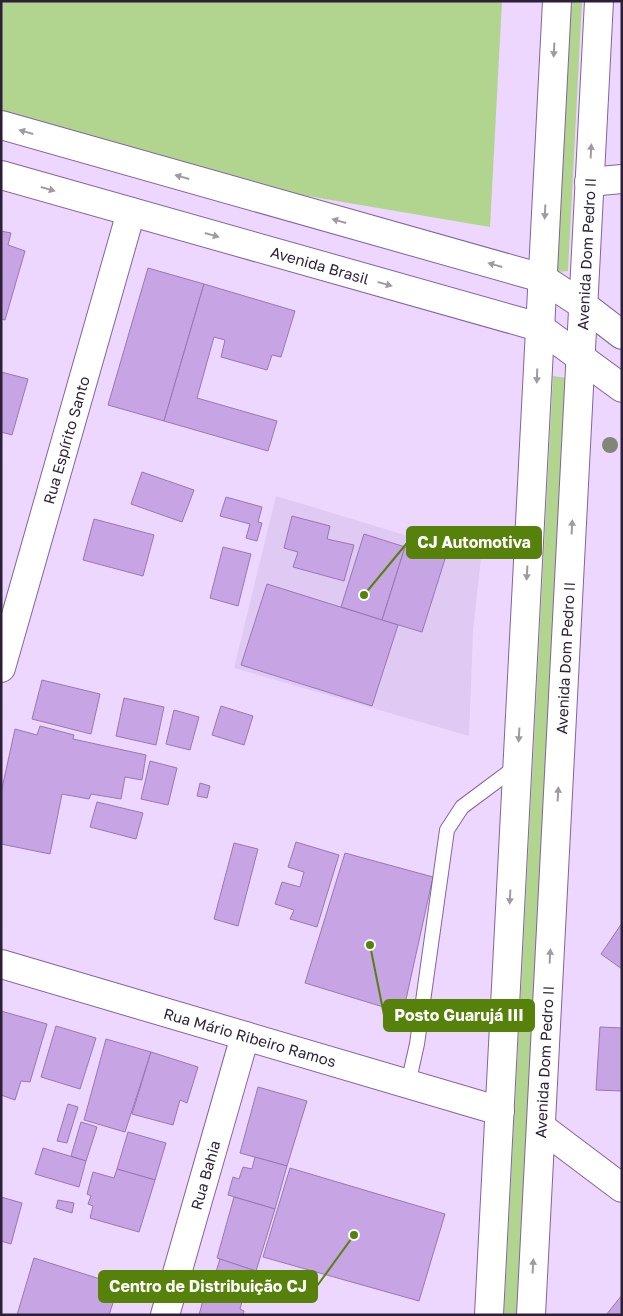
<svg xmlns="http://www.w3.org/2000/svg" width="623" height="1316" font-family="'Golos Text',sans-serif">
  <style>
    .built { fill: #e0c9f3 }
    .green { fill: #b1d48f }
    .building { fill: #c7a4e3; stroke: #9977b3 }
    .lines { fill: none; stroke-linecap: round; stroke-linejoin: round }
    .service-casing { stroke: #84639d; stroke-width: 16 }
    .minor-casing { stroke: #84639d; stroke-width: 30 }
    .tertiary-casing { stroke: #84639d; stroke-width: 30 }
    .secondary-casing { stroke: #84639d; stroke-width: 30 }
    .primary-casing { stroke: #84639d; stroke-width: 30 }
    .service { stroke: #fff; stroke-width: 14 }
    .minor { stroke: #fff; stroke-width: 28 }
    .tertiary { stroke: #fff; stroke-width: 28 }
    .secondary { stroke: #fff; stroke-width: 28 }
    .primary { stroke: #fff; stroke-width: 28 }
    .tree { fill: #828677 }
    .oneway { fill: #a09aa5 }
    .labels { text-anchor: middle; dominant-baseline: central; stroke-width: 5; stroke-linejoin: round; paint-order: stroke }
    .street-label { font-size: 15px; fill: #2d1f37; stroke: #fff }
    .leader { fill: none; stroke: #56820c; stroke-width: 2 }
    .callout-dot { fill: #56820c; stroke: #fff; stroke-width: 2 }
    .callout { fill: #56820c; stroke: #56820c; stroke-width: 2 }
    .callout-label { font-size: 16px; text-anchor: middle; font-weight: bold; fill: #fff }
  </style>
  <rect width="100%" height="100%" fill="#edd7ff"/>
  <!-- built -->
  <path class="built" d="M276 496 481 558 473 631 469 736 234 668Z"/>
  <!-- green -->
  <g class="green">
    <path d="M1 1H502L490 227 278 191 1 119Z"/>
    <path d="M570 1H582L568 271 556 272Z"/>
    <path d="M553 376 567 378 517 1315H504Z"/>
  </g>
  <!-- building -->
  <g class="building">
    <path d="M1 231 11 233 8 245 25 251 5 320 1 319Z"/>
    <path d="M148 268 204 284 164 421 108 405Z"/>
    <path d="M204 284 295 311 281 357 272 355 267 370 221 357 225 340 214 337 197 398 277 421 268 451 164 421Z"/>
    <path d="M1 372 28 379 12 435 1 432Z"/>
    <path d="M142 472 194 490 182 522 131 504Z"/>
    <path d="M226 497 262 507 258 522 262 523 257 541 246 538 250 524 220 516Z"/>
    <path d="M292 516 330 526 327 539 354 545 344 581 293 567 298 552 284 548Z"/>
    <path d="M94 519 154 535 143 576 83 560Z"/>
    <path d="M364 534 405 547 382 620 341 607Z"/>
    <path d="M223 547 251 554 238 606 210 598Z"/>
    <path d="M405 547 445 559 422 632 382 620Z"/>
    <path d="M267 584 398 625 372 706 241 665Z"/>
    <path d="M42 680 100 694 91 734 32 719Z"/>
    <path d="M124 698 164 707 156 745 116 736Z"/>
    <path d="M221 706 253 716 244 745 212 735Z"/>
    <path d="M174 710 199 717 190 750 166 744Z"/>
    <path d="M40 726 74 735 73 739 146 755 142 780 125 777 121 799 91 794 89 799 62 794 50 854 1 844V793L15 729 37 735Z"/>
    <path d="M150 761 177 768 168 805 141 799Z"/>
    <path d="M200 783 210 786 207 798 197 796Z"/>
    <path d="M97 802 143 813 136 839 90 827Z"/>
    <path d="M296 842 339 855 317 927 290 919 294 910 275 904 282 882 300 887 304 872 288 867Z"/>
    <path d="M234 843 258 849 238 926 214 919Z"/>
    <path d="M345 853 433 877 403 1013 305 983Z"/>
    <path d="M622 923V969L601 954Z"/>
    <path d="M1 1011 47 1024 30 1082 21 1081 15 1100 1 1095Z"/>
    <path d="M56 1026 96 1038 80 1089 41 1077Z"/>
    <path d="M600 1027 622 1028V1091L596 1090Z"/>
    <path d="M106 1039 151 1052 125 1132 84 1120Z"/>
    <path d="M151 1052 198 1067 187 1103 180 1100 173 1125 132 1114Z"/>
    <path d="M258 1087 307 1101 287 1166 240 1153Z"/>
    <path d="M68 1104 78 1107 67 1143 57 1141Z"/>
    <path d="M81 1122 97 1127 86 1161 71 1156Z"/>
    <path d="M128 1132 166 1143 155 1180 117 1169Z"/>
    <path d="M43 1148 86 1161 79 1187 35 1174Z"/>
    <path d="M255 1157 287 1166 275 1209 228 1195 233 1177 239 1179 243 1167 252 1169Z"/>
    <path d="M290 1168 445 1214 419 1301 263 1257Z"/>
    <path d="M117 1169 155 1180 139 1232 90 1218 93 1206 88 1204 91 1196 87 1194 93 1172 114 1178Z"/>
    <path d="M1 1197 22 1203 11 1244 1 1241Z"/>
    <path d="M234 1197 275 1209 256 1271 217 1258Z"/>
    <path d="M58 1200 74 1203 72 1213 56 1208Z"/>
    <path d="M34 1258 119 1285 109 1315H17Z"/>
    <path d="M220 1259 256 1271 251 1287 214 1278Z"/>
    <path d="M209 1278 246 1287 240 1309 244 1311 243 1315H199Z"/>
    <path d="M622 1295V1315H606Z"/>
  </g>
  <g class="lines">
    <!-- service casing -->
    <g class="service-casing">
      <path id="service" d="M408 1084 417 1044 447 830 462 807 517 766"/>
    </g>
    <!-- minor casing -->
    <g class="minor-casing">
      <g id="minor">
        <path d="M589 182 622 179"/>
        <path d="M1 668 131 212"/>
        <path d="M1 964 500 1111"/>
        <path d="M165 1315 245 1036"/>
      </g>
    </g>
    <!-- tertiary casing -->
    <g class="tertiary-casing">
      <path id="tertiary" d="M541 1127 622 1188"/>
    </g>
    <!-- secondary casing -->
    <g class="secondary-casing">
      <g id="secondary">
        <path d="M1 125 542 278 583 305 622 335"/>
        <path d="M1 175 539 327 622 388"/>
      </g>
    </g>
    <!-- primary casing -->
    <g class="primary-casing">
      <g id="primary">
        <path d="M489 1315 557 1"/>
        <path d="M531 1315 599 1"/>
      </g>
    </g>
    <!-- service -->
    <use href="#service" class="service"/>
    <!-- minor -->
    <use href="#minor" class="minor"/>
    <!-- tertiary -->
    <use href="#tertiary" class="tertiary"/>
    <!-- secondary -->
    <use href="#secondary" class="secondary"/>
    <!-- primary -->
    <use href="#primary" class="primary"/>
  </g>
  <!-- trees -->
  <circle class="tree" cx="610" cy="445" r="8"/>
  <!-- one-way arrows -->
  <defs><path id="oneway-solid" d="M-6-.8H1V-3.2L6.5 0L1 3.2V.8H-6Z" transform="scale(1.25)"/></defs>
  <g class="oneway">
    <use href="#oneway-solid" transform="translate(554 50) rotate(93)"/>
    <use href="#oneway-solid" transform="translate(26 132) rotate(-164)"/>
    <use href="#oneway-solid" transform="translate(591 151) rotate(-87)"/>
    <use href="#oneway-solid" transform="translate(182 177) rotate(-164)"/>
    <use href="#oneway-solid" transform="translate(48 189) rotate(16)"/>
    <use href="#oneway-solid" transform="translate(545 212) rotate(93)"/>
    <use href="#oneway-solid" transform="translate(339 221) rotate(-164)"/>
    <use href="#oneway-solid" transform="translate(212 235) rotate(16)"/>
    <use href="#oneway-solid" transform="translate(495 265) rotate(-164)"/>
    <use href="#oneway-solid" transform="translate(385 284) rotate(16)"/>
    <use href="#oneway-solid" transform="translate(537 376) rotate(92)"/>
    <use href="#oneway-solid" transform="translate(572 527) rotate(-87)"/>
    <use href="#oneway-solid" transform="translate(527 573) rotate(93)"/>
    <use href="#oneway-solid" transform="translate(519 735) rotate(93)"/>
    <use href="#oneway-solid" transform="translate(558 794) rotate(-87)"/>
    <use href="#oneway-solid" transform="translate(510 897) rotate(93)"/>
    <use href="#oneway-solid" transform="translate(550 956) rotate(-87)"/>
    <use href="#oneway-solid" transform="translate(533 1266) rotate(-87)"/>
  </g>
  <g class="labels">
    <!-- street labels -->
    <g class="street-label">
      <text transform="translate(586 254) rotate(-87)">Avenida Dom Pedro II</text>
      <text transform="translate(320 265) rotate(16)">Avenida Brasil</text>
      <text transform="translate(66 440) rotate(-74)">Rua Espírito Santo</text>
      <text transform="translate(565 658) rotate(-87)">Avenida Dom Pedro II</text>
      <text transform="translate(250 1037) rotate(16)">Rua Mário Ribeiro Ramos</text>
      <text transform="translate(544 1062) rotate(-87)">Avenida Dom Pedro II</text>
      <text transform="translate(205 1175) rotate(-74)">Rua Bahia</text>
    </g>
  </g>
  <!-- callouts -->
  <path class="leader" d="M364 595L407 543M370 945L384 1015M354 1235L317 1286"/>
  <g class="callout-dot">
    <circle cx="364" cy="595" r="5"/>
    <circle cx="370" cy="945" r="5"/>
    <circle cx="354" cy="1235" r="5"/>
  </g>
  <g class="callout">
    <rect x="407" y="527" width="134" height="31" rx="5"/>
    <rect x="384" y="1000" width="150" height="31" rx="5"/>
    <rect x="99" y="1271" width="218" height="31" rx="5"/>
  </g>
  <g class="callout-label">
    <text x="474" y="548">CJ Automotiva</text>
    <text x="459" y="1021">Posto Guarujá III</text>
    <text x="208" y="1292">Centro de Distribuição CJ</text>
  </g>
  <!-- border -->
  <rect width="623" height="1316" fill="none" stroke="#2d1f37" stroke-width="5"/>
</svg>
